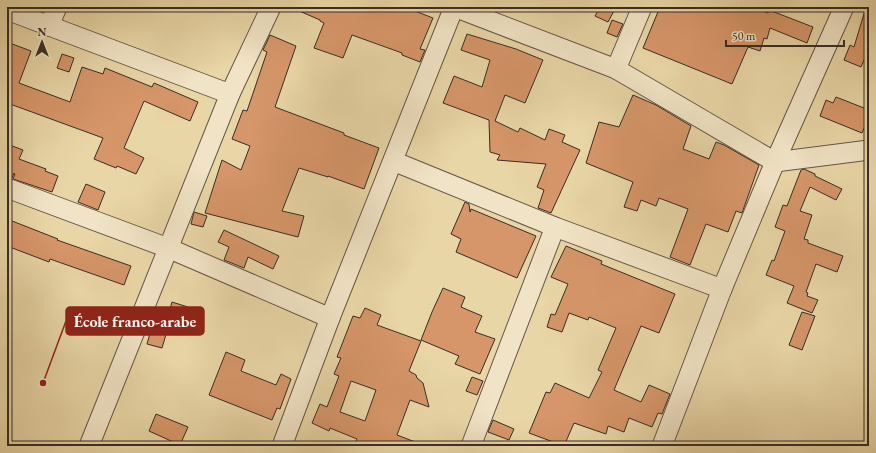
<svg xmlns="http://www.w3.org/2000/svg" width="876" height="453" font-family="'EB Garamond',serif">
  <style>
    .building { fill: #d69669; stroke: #382d26; fill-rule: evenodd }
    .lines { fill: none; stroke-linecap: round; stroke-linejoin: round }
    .minor-casing { stroke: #645746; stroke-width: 21 }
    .minor { stroke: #f1e4c6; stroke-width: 19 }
    .leader { fill: none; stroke: #8f2418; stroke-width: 1.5 }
    .callout-dot { fill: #8f2418; stroke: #f1e4c6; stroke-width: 1.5 }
    .callout { fill: #8f2418; stroke: #8f2418; stroke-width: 1.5 }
    .callout-label { font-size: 16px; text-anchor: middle; font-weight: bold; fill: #fff }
  </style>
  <rect width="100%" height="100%" fill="#e9d6a7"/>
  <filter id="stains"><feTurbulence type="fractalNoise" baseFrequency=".005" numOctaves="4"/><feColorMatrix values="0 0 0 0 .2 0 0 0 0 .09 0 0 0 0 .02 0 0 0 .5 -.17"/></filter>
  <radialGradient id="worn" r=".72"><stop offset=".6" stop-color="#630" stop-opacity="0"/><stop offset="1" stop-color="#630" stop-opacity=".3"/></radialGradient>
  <!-- building -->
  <g class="building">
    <path d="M290 7H417L415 11 433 18 420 49 425 50 420 62 402 55V53L352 35 343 58 314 48 324 23 320 21V20Z"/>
    <path d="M600 7H616L608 22 595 16Z"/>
    <path d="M660 7H752L768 13 769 10 813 27 807 43 770 28 767 39 764 38 760 51 748 47 732 84 643 48Z"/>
    <path d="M866 7H869V62L864 60 861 67 844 60 850 45 854 47Z"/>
    <path d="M612 20 623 24 617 37 607 33Z"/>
    <path d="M467 34 516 49 543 60 525 103 505 95 495 121 518 132 520 128 545 140 549 129 565 135 562 142 580 150 551 213 538 208 544 190 537 187 546 164 497 160 500 155 490 152 489 120 443 103 454 76 482 87 490 60 461 50Z"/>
    <path d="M270 35 296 46 275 107 344 133V135L379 148 364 189 328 176V177L299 168 282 211 304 216 298 237 205 213 222 160 241 170 250 146 232 139 243 110 247 111 267 52 263 50Z"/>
    <path d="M7 42 31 51 19 83 70 102 82 67 103 74 105 68 152 87 154 83 198 102 190 121 144 101 124 148 144 158 136 174 117 166 116 168 94 159 103 138 10 104 7 110Z"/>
    <path d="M62 54 74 58 69 72 57 68Z"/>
    <path d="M633 95 656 105 691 126 683 149 709 159 716 142 724 145 759 165 742 213 736 211 728 232 706 224 690 265 670 257 688 209 659 198 656 206 641 200 637 211 624 207 633 182 586 163 599 122 619 127Z"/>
    <path d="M836 97 869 110V117L862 133 820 116 826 100 833 103Z"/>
    <path d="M7 144 23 150 19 159 46 169 45 171 58 176 52 192 13 179 15 174 14 173 12 178 7 177Z"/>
    <path d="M804 169 815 174V176L842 189 836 200 810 187 800 211 812 215 804 239 808 240V243L843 256 837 272 816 264 806 292 808 293 807 296 818 300 812 313 787 303 794 286 766 275 772 260 774 261 785 231 775 227 783 205 787 206 801 170Z"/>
    <path d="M86 184 105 192 98 210 78 202Z"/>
    <path d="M465 202 469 204 470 212 471 209 536 236 517 278 456 252 461 239 451 234Z"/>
    <path d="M194 212 207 216 203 227 191 224Z"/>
    <path d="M7 219 58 239 57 240 131 266 124 285 50 259 49 262 7 246Z"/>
    <path d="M224 230 279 256 273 269 248 257 244 268 224 260 229 247 218 242Z"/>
    <path d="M566 246 602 261 601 264 675 294 659 333 641 326 614 390 641 402 649 385 670 394 662 414 658 413 652 427 629 418 624 432 608 426 606 434 574 423 564 446 529 433 546 392 550 393 555 383 589 398 602 372 598 370 616 328 589 317 588 320 569 313 562 332 547 327 551 314 555 315 568 284 551 277Z"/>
    <path d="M443 288 465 297 461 307 482 316 475 332 495 339 480 374 455 364 459 356 421 340 432 312Z"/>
    <path d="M172 302 188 307 179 335 167 331 162 348 147 344 153 323 157 325 161 314 168 316Z"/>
    <path d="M365 308 381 315 377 325 421 341 409 371 416 375 417 378 423 383 429 407 410 400 397 435 423 445V446H354L357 439 330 428 329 431 312 423 320 404 327 407 339 376 334 374 341 358 337 357 353 316 360 318ZM351 381 376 390 365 421 340 412Z"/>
    <path d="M802 312 815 316 802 350 789 345Z"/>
    <path d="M226 352 245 360 241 371 276 385 281 374 291 379 280 409 277 408 272 420 209 395Z"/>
    <path d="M472 377 483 381 477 395 466 391Z"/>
    <path d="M156 414 188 427 180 445 149 431Z"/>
    <path d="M493 420 514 429 509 440 488 432Z"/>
  </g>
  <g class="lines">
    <!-- minor casing -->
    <g class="minor-casing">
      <g id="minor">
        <path d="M454 7 616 69 775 162 869 150"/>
        <path d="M7 10 230 94"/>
        <path d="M49 26 57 7"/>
        <path d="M616 69 642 7"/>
        <path d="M393 161 555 227 722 289"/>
        <path d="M7 188 168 248 330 318"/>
        <path d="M89 446 230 94 271 7"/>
        <path d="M282 446 330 318 454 7"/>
        <path d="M471 446 555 227"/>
        <path d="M662 446 722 289 775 162 844 7"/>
      </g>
    </g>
    <!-- minor -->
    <use href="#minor" class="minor"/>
  </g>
  <!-- callouts -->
  <path class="leader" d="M43 383L66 321"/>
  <circle class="callout-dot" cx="43" cy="383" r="4"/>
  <rect class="callout" x="66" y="307" width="138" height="28" rx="4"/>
  <g class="callout-label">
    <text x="135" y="327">École franco-arabe</text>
  </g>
  <!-- margin -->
  <rect width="876" height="453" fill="none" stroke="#e9d6a7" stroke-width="24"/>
  <rect x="8" y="8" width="860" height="437" fill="none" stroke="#382d26" stroke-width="2"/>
  <rect x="12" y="12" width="852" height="429" fill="none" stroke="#382d26"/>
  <!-- north arrow -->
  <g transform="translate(42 42)" stroke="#f1e4c6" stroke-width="3" paint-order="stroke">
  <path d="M0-3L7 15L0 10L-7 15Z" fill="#382d26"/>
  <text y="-6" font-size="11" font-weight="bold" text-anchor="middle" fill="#382d26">N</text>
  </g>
  <!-- scale -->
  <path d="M726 40v6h118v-6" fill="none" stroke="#382d26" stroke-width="2"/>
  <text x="732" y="40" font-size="12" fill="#382d26" stroke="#f1e4c6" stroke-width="3" paint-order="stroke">50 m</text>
  <rect width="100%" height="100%" filter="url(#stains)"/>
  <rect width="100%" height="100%" fill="url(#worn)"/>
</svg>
